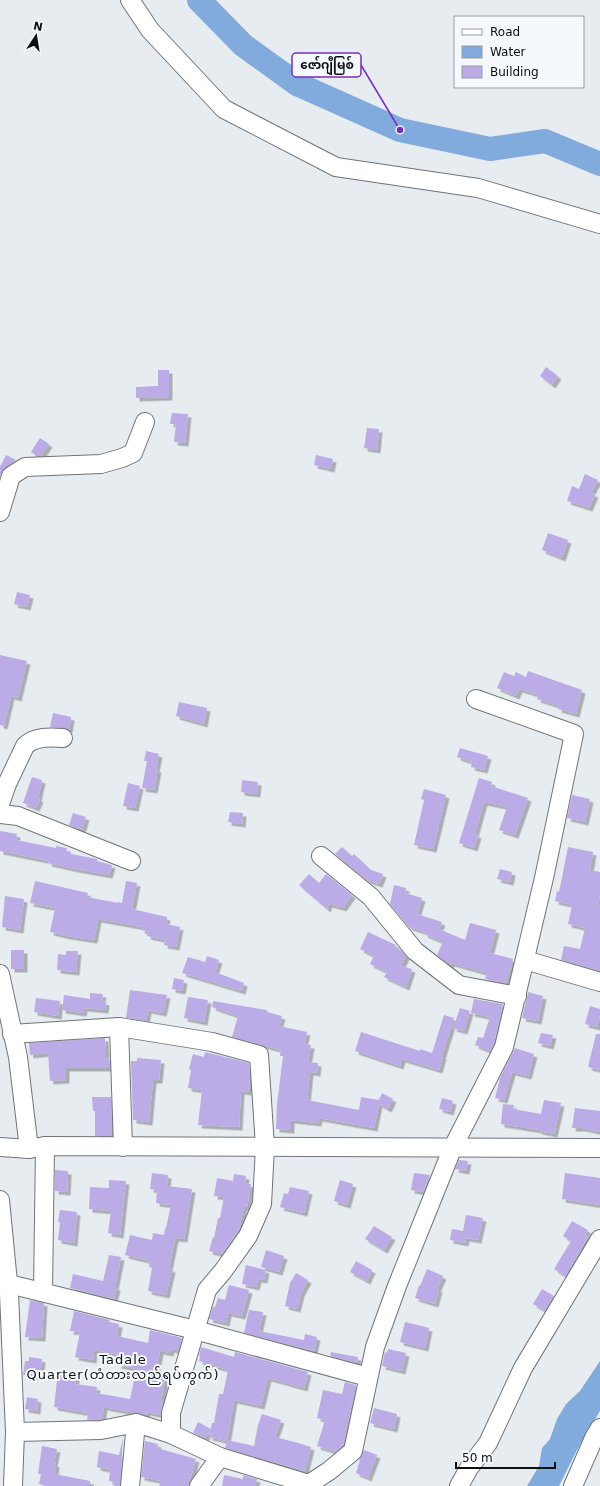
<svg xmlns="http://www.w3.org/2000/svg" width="600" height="1486" font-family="'DejaVu Sans','Noto Sans Myanmar',sans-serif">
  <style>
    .water { fill: #81abdc }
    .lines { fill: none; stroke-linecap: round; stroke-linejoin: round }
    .river { stroke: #81abdc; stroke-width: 24 }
    .building { fill: #bbabe6; filter: url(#shadow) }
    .minor-casing { stroke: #707478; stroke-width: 20 }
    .minor { stroke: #fff; stroke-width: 18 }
    .labels { text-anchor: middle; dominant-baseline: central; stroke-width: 4; stroke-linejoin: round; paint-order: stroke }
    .quarter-label { font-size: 13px; letter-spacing: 1px; fill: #0e0f11; stroke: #f5f9fe }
    .leader { fill: none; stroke: #7b2cbf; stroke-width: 1.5 }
    .callout-dot { fill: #7b2cbf; stroke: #f5f9fe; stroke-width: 1.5 }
    .callout { fill: #f5f9fe; stroke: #7b2cbf; stroke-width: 1.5 }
    .callout-label { font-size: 12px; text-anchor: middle; font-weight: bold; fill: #0e0f11 }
  </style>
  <defs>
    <filter id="shadow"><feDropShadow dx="3.5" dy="3.5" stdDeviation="0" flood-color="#0004"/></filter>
  </defs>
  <rect width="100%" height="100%" fill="#e7ecf1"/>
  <!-- water -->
  <g class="water">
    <path d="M546 134 600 156V172L544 149Z"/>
    <path d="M600 1361V1411L577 1450 559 1486H527L539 1466 542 1448 550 1439 557 1419 566 1404 580 1391Z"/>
  </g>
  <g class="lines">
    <!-- river -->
    <path class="river" d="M199 0 243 45 297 84 400 130 490 149 545 141 600 164"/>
  </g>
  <!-- building -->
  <g class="building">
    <path d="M546 367 558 376 552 385 540 376Z"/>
    <path d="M158 370H169V397L136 398V387L158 386Z"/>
    <path d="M172 413 188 414 185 443 174 442 176 424H170Z"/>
    <path d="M367 428 379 429 377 450 364 448Z"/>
    <path d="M40 438 49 444 41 456H37L31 452Z"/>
    <path d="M6 455 16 460 5 468 0 476V467Z"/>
    <path d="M316 455 333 459 331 469 314 465Z"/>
    <path d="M585 474 598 480 591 493 595 494 589 508 567 501 572 486 579 489Z"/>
    <path d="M548 533 568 540 562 558 542 550Z"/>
    <path d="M17 592 30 595 27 607 14 604Z"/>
    <path d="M0 655 27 661 18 698 11 696 4 726 0 725Z"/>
    <path d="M528 671 582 690 576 714 558 709 559 706 537 699 539 695 519 689 516 696 497 688 504 672 514 676 516 672 526 677Z"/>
    <path d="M179 702 207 708 204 724 176 716Z"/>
    <path d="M53 713 71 717 69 730 64 728 50 727Z"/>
    <path d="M460 748 488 756 484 770 471 767 472 762 457 757Z"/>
    <path d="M146 751 159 754 156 769H158L154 790 142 788 147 761H144Z"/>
    <path d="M32 777 42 780 38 798 40 799 36 808 23 803Z"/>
    <path d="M479 778 492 782 491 786 528 798 515 835 499 830 507 807 484 802 475 834 478 835 474 848 459 843Z"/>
    <path d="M242 780 258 782 257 794 241 792Z"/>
    <path d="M128 783 140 786 135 808 123 806Z"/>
    <path d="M424 789 446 795 433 849 414 845 424 800 421 799Z"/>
    <path d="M572 795 590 799 585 822 567 818Z"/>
    <path d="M230 812 243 813 242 824 228 822Z"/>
    <path d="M73 813 86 817 82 830 69 825Z"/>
    <path d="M0 831 17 834 16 840 56 848V846L67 848 66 851 71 852V854L97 859V861L112 865 109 875 75 869 48 863 49 861 0 851Z"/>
    <path d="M342 847 352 856 354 854 371 870 383 874 379 884 367 880 335 854Z"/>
    <path d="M568 847 593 852 590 870 600 872V894L598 905H600V971L561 960 564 946 580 949 585 928 568 924 572 905 555 901 557 891 559 892Z"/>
    <path d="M500 869 512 872 510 882 497 879Z"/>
    <path d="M309 874 319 883 326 874 352 895 343 908 329 904 327 909 299 885Z"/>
    <path d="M35 881 88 893 87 897 118 903V902L122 903 126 881 137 883 132 909 167 917 166 924 180 927 176 947 164 945 165 940 147 936 148 931 141 930 142 927 98 919 94 940 67 936 50 932 55 908 30 903Z"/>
    <path d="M394 885 406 888 405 893 422 898 417 914 442 922 439 929 465 940 470 923 496 930 490 953 513 959 506 983 485 979 487 973 451 963 450 965 437 955 443 942 424 934 425 932 409 927 390 904Z"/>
    <path d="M5 896 24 899 20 930 2 927Z"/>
    <path d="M368 932 396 945 394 948 401 950 406 956 401 966 412 969 406 987 384 977 387 972 370 964 374 956 360 949Z"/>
    <rect x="11" y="950" width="13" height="19"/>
    <path d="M66 951H78L76 972 57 970 58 954 66 955Z"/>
    <path d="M207 956 219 960 215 972 244 983 242 991 182 973 188 957 205 962Z"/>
    <path d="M174 978 184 980 182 991 172 989Z"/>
    <path d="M130 990 167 995 163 1013 148 1010 146 1021 126 1018Z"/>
    <path d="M528 992 543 996 538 1021 522 1018Z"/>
    <path d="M90 993 103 994 102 1001 106 1002 105 1010 84 1008 83 1013 62 1010 64 995 90 999Z"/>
    <path d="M188 997 208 1000 204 1022 184 1018Z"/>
    <path d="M36 998 60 1001 58 1016 34 1012Z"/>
    <path d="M474 999 503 1004 494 1043 490 1051 475 1045 478 1037 483 1038 490 1017 471 1013Z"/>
    <path d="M213 1001 267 1010V1012L282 1016 279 1026 307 1032 304 1044 311 1045 308 1062 318 1063 317 1073 310 1072 307 1100 359 1110 361 1097 379 1100 382 1093 393 1099 388 1109 379 1104 374 1128 319 1118 318 1123 291 1120V1130L276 1129 277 1104 283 1056H280L281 1050 232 1037 238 1016 212 1007Z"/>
    <path d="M590 1006 600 1009V1015L597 1027 585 1024Z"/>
    <path d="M460 1008 470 1011 464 1031 453 1028Z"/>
    <path d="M444 1015 454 1018 442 1056H443L439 1070 402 1059 400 1066 355 1051 361 1032 420 1051V1049L432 1053Z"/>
    <path d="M541 1033 553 1035 550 1046 538 1043Z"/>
    <path d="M596 1034H600V1070L588 1067Z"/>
    <path d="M105 1038 106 1057H109L110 1068H66V1080L50 1081 48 1053 30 1055 29 1043Z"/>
    <path d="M515 1048 534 1054 528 1076 512 1072 504 1100 495 1098 500 1078Z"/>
    <path d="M205 1052 249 1063 250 1078 248 1092 241 1091 239 1127 198 1125 202 1090 188 1088 191 1070 189 1069 193 1054 204 1057Z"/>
    <path d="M137 1058 161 1060 159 1080H153L149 1122 133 1120 131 1061H137Z"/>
    <path d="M92 1097H111L112 1136H95V1111H93Z"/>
    <path d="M442 1098 453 1101 450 1112 439 1109Z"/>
    <path d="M544 1100 561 1103 554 1134 539 1131V1130L501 1124 503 1104 514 1105 513 1109 541 1114Z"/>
    <path d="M575 1108 600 1111V1132L583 1128H572Z"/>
    <path d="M459 1160 468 1161 466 1171 455 1169Z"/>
    <path d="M55 1170 68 1171 67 1192 55 1191Z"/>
    <path d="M152 1173 168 1175 167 1186 192 1189 184 1239 175 1238 169 1268 172 1269 166 1295 148 1291 152 1268 149 1267 150 1261 125 1255 130 1235 152 1240 153 1233 164 1235 165 1228H166L171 1205 156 1203 157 1190 150 1189Z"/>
    <path d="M414 1173 430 1175 423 1192 411 1190Z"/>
    <path d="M565 1173 600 1178V1205L562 1199Z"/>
    <path d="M234 1174 246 1176 245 1183 251 1184 247 1207H244L239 1229 222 1254 209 1251 213 1237 214 1238 218 1218H220L224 1197 214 1196 217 1178 233 1181Z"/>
    <path d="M109 1180 126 1181 120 1235 108 1233 111 1211 89 1209 90 1187 109 1188Z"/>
    <path d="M340 1180 353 1184 347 1205 334 1201Z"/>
    <path d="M290 1187 309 1191 304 1213 280 1207 284 1193 288 1194Z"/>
    <path d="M60 1210 77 1212 74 1243 58 1240 60 1222H58Z"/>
    <path d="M466 1215 483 1218 478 1240 466 1238 465 1243 450 1240 452 1229 463 1231Z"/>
    <path d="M572 1221 588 1230 585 1235 588 1237 565 1276 554 1269 571 1241 563 1236Z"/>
    <path d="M374 1226 392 1237 384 1250 365 1239Z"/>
    <path d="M266 1250 284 1256 279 1272 261 1267Z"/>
    <path d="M109 1255 121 1257 115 1287H117L114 1299 70 1288 73 1274 103 1281Z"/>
    <path d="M356 1261 372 1270 367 1281 350 1272Z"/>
    <path d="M246 1265 266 1270 264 1280 258 1279 256 1287 242 1284Z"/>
    <path d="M427 1269 443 1276 437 1289H439L435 1304 415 1298 419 1285 420 1286Z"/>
    <path d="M296 1273 308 1280 301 1293 297 1309 285 1306 290 1283Z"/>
    <path d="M229 1285 249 1290 242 1316 228 1313 226 1323 209 1319 213 1307H215L218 1298 225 1300Z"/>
    <path d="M542 1289 554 1296 545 1311 533 1304Z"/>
    <path d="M30 1300 44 1303 42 1338 25 1337Z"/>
    <path d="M249 1310 263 1312 259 1331 304 1340 305 1334 317 1337 314 1351 244 1333Z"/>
    <path d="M74 1311 110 1320 109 1322 119 1324 117 1336 148 1343 150 1330 182 1338 178 1351 171 1349 170 1353 160 1351 156 1372 166 1374 161 1401 163 1402 160 1415 147 1412 146 1415 104 1407 102 1419 87 1420 88 1413 54 1407 58 1371 77 1373 75 1384 97 1387 96 1393 130 1399 133 1385 136 1369 118 1365 120 1355 94 1350 93 1360 75 1357 80 1332 70 1331Z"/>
    <path d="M405 1322 429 1328 425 1348 400 1342Z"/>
    <path d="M201 1347 234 1357 235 1352 308 1372 304 1388 268 1378 261 1406 234 1400 227 1441 209 1437 212 1423H214L219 1394H223L228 1370 199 1361 200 1356H199Z"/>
    <path d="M388 1349 406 1353 402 1371 382 1366 385 1352 387 1353Z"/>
    <path d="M331 1352 358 1357 357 1363 330 1356Z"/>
    <path d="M29 1357 42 1359 40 1377 23 1375 25 1361H29Z"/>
    <path d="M345 1382 356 1385 343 1445 336 1452 317 1446 325 1420 317 1418 323 1390 342 1394Z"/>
    <path d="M27 1397 38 1399 37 1411 25 1409Z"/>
    <path d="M374 1408 397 1414 394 1429 370 1423Z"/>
    <path d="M262 1414 281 1420 275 1437 295 1442 311 1447 305 1471 225 1448 227 1440 254 1446 258 1425Z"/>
    <path d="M198 1422 211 1429 205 1438 193 1433Z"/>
    <path d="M123 1437 120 1486H114L115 1482 109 1481 110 1470 97 1467 99 1451 119 1455Z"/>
    <path d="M145 1441 158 1444 157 1448 164 1450 196 1459 188 1486H159L161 1481 141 1477Z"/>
    <path d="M42 1446 57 1449 54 1463 56 1464 55 1474 90 1481V1486H47L39 1484 41 1474H38Z"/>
    <path d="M364 1450 377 1455 368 1478 356 1473 360 1460H359Z"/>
    <path d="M224 1475 243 1479V1475L257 1479 255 1486H222Z"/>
  </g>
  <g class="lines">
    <!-- minor casing -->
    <g class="minor-casing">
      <g id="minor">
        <path d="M130 0 150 30 224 109 336 167 478 188 600 224"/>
        <path d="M0 512 11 476 25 467 101 464 122 458 133 453 145 422"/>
        <path d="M0 804 7 784 25 746C34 736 51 737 63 738"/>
        <path d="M0 814 18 816 131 861"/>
        <path d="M321 856 371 897 415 951 459 985 517 996"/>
        <path d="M525 960 600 982"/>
        <path d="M0 974 18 1057 29 1149"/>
        <path d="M119 1027 123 1147"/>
        <path d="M12 1034 119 1027 212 1042 259 1055 265 1147 262 1204 248 1236 223 1271 207 1290 171 1413V1434"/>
        <path d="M0 1147 29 1149 45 1146 600 1148"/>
        <path d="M0 1200 9 1293 15 1432 13 1486"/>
        <path d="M9 1284 195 1330 368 1377"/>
        <path d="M43 1292 45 1146"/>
        <path d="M15 1432 101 1430 136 1423 171 1434 220 1457 309 1484 329 1471 353 1451 375 1347 397 1286 453 1147 504 1047 544 878 574 734 476 699"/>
        <path d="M130 1486 136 1423"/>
        <path d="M199 1486 220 1457"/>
        <path d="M459 1486 469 1468 488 1443 523 1368 600 1239"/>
        <path d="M573 1486 594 1438 600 1428"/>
      </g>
    </g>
    <!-- minor -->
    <use href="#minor" class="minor"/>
  </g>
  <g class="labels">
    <!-- quarter labels -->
    <g class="quarter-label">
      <text x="123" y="1359">Tadale<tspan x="123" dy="15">Quarter(တံတားလည်ရပ်ကွက်)</tspan></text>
    </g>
  </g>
  <!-- callouts -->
  <path class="leader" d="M400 130L361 65"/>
  <circle class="callout-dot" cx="400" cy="130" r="4"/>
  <rect class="callout" x="292" y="53" width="69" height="24" rx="4"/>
  <g class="callout-label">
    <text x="327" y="69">ဇော်ဂျီမြစ်</text>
  </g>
  <!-- legend -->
  <rect x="454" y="16" width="130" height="72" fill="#f5f9fe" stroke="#999b9f"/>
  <rect x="462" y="29" width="20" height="6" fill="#ffffff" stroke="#999b9f"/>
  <text x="490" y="36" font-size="12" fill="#0e0f11">Road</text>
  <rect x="462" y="46" width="20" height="12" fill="#81abdc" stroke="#999b9f"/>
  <text x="490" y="56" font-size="12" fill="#0e0f11">Water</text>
  <rect x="462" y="66" width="20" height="12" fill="#bbabe6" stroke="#999b9f"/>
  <text x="490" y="76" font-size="12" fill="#0e0f11">Building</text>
  <!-- north arrow -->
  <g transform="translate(36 36) rotate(12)" stroke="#f5f9fe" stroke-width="3" paint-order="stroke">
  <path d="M0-3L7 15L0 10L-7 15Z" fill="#0e0f11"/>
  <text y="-6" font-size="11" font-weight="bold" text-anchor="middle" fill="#0e0f11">N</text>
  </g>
  <!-- scale -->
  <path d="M456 1462v6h99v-6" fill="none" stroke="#0e0f11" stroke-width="2"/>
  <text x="462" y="1462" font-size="12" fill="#0e0f11" stroke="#f5f9fe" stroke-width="3" paint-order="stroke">50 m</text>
</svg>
